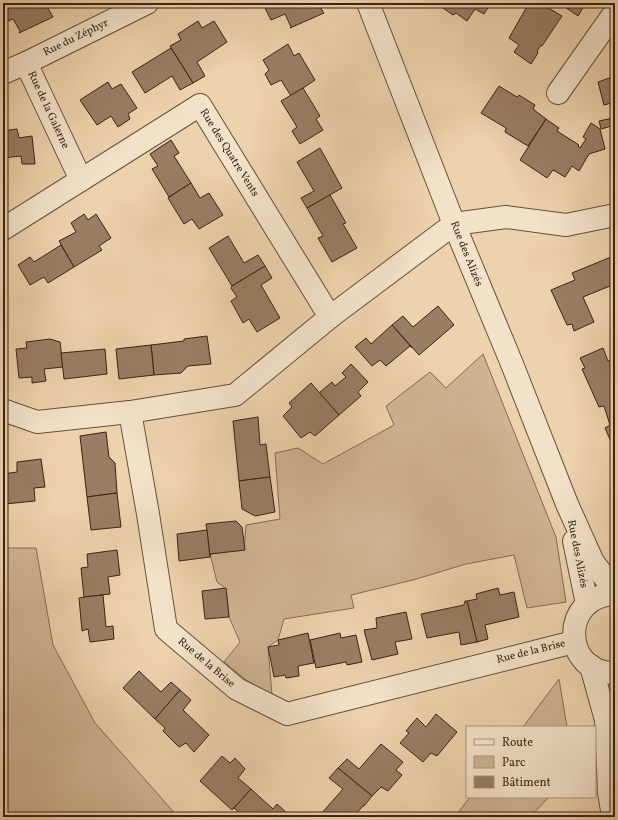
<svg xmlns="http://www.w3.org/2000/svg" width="618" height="820" font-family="Vollkorn,serif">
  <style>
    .green { fill: #ceb493; stroke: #846c54 }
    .building { fill: #977e64; stroke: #3a2314 }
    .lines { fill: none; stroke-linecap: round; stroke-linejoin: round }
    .minor-casing { stroke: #664f3a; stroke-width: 24 }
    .minor { stroke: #f3e2ca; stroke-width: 22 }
    .labels { text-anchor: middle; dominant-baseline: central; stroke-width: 3.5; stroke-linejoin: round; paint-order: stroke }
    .street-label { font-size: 11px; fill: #3a2314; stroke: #f3e2ca }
  </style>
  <rect width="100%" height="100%" fill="#ecd2ad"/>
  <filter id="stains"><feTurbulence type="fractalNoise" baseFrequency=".005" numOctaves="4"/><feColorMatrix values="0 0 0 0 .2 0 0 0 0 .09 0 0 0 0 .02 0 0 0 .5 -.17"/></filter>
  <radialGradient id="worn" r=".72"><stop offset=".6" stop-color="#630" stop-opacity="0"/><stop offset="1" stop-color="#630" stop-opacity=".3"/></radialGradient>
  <!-- green -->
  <g class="green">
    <path d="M483 354 556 537 566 602 527 608 514 555 466 564 413 580 351 595 354 608 284 619 278 640 268 647 272 695 246 680 224 662 240 642 229 617 226 589 217 582 210 554 244 550 246 525 280 519 275 453 298 448 323 464 394 425 386 406 430 372 446 388Z"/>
    <path d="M36 548 53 645 95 723 178 817H3V548Z"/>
    <path d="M559 679 567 727H523Z"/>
    <path d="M470 797H549L530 817H455Z"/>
  </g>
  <!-- building -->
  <g class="building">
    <path d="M11 3H45L53 17 19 33 20 31 13 19 3 23V8Z"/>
    <path d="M275 3H318L323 12 324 13 290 28 291 27 285 14 271 20 265 8Z"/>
    <path d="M436 3H491L484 14 475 9 467 21 456 13 453 15Z"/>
    <path d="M529 3H540L562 16 542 46 541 45 537 51 538 53 531 64 514 52 519 45 509 38Z"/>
    <path d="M567 3H586L578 16 565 7Z"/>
    <path d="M198 21 202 28 214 21 227 42 197 62 205 76 193 83 170 46 181 40 178 34Z"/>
    <path d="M288 44 294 56 299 53 315 80 291 96 281 80 271 85 265 74 269 70 263 60Z"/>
    <path d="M171 48 193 83 180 90 172 76 145 93 132 72Z"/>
    <path d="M615 76V102L604 105 598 82Z"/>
    <path d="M108 82 112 89 121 84 137 108 128 114 130 119 118 127 111 116 97 125 80 100Z"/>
    <path d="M499 86 517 97 519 95 535 105 533 109 546 119 528 146 505 132 506 128 481 113Z"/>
    <path d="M303 88 320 116 316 119 323 130 300 144 292 131 297 127 281 101Z"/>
    <path d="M613 118 615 125 601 129 599 121Z"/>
    <path d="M546 119 559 128 557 131 579 145 578 146 580 148 586 139 583 137 591 123 600 129 605 149 589 154 579 171 572 166 565 177 553 170 547 178 520 160Z"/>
    <path d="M17 129 19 138 32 136 35 164H22L21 156 3 158V131Z"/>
    <path d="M171 140 179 153 174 156 191 183 169 197 152 169 158 166 150 154Z"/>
    <path d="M320 148 342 188 307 208 301 198 314 191 297 162Z"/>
    <path d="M191 183 200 198 209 193 223 215 199 229 192 219 184 224 168 198Z"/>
    <path d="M330 195 346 223 343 224 357 248 332 262 318 238 323 236 307 208Z"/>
    <path d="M84 214 88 220 96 214 111 238 99 246 102 250 74 267 59 241 76 232 71 223Z"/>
    <path d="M228 236 244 263 258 255 265 266 232 286 209 248Z"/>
    <path d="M61 245 74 267 48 283 44 277 30 285 18 265 30 257 34 262Z"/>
    <path d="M611 257 615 268V299L610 286 583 297 594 322 574 331 572 324 567 325 551 290 575 280 572 273Z"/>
    <path d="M265 266 272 278 261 285 280 318 257 332 249 319 243 323 231 301 237 297 231 288 232 286Z"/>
    <path d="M438 306 454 325 419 355 392 325 403 316 413 327Z"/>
    <path d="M392 325 412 348 410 346 386 366 380 360 372 366 355 347 366 338 371 344Z"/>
    <path d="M207 336 211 364 188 366 181 373 154 375 151 345 184 341V339Z"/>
    <path d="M50 339 60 342 63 367 44 369 46 381 32 383V377L19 378 16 349 27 348 26 342Z"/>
    <path d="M151 345 154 375 119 379 116 349Z"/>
    <path d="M603 348 608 361 615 358V451L605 428 610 425 604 406 599 407 582 369 585 368 580 358Z"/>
    <path d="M105 349 107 374 64 379 61 353Z"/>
    <path d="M351 364 368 382 358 392 361 396 339 415 319 393 332 382 335 386 346 377 342 373Z"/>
    <path d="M311 383 339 415 315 436 310 432 301 438 283 416 292 407 289 403Z"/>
    <path d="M258 417 260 445 266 444 270 477 239 481 233 421Z"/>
    <path d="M106 432 109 457 115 463 117 493 87 497 80 436Z"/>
    <path d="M41 459 45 487 34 488 35 501 5 504 3 492V474L17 472V462Z"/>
    <path d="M270 477 275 512 255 516 242 509 239 481Z"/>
    <path d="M117 493 121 527 91 530 87 497Z"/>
    <path d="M236 521 242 527 245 550 210 554V557L206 524Z"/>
    <path d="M207 530 210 557 179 561 177 534Z"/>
    <path d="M117 550 120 575 108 577 110 594 84 597 81 568 88 567 87 554Z"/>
    <path d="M226 588 229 617 205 619 202 591Z"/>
    <path d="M498 588 500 595 514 592 519 617 485 625 488 639 477 642 467 601 477 599 476 594Z"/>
    <path d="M103 595 106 627 113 626 114 639 90 642 88 629 82 631 79 598 84 597Z"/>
    <path d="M465 601H467L477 642 461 645 459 632 427 638 421 614 464 605Z"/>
    <path d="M406 612 412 639 395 642 398 654 372 660 364 630 377 628 376 618Z"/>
    <path d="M308 633 314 663 298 666 299 676 286 678 285 675 274 677 268 647 279 645 278 640Z"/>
    <path d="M340 633 341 638 356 635 362 662 347 665 346 662 316 668 310 640Z"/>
    <path d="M139 671 161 692 171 682 180 690 155 719 123 688Z"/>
    <path d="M180 690 191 700 183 710 209 735 194 752 186 743 179 747 163 731 165 728 155 719Z"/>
    <path d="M436 714 457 732 437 756 431 753 423 762 400 743 409 733 406 731 417 718 426 727Z"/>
    <path d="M381 744 403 762 396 770 402 775 388 791 381 787 372 796 338 768 347 759 359 769Z"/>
    <path d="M222 756 230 763 235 758 245 769 238 778 251 789 232 810 200 781Z"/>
    <path d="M338 768 372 796 364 806H363L353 817H324L321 814 343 789 329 778Z"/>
    <path d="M251 789 273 809 277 804 288 814 285 817H244L234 808Z"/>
  </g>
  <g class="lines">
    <!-- minor casing -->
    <g class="minor-casing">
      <g id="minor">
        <path d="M368 3 454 224 512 364 567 504 593 562 615 591"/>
        <path d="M26 63 147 3"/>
        <path d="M3 73 26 63 81 180"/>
        <path d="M558 93 615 12"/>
        <path d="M3 229 200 105 330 317"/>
        <path d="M3 410 37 422 130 412 235 395 330 317 454 224 506 217 566 225 615 215"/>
        <path d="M130 412 148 514 166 629 237 689 287 714 574 642"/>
        <path d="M574 541 587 604"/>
        <path d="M615 594C559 596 562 674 615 673"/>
        <path d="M591 666 606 720 609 792 613 817"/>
      </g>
    </g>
    <!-- minor -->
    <use href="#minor" class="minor"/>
  </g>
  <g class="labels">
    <!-- street labels -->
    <g class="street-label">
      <text transform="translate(76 38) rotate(-26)">Rue du Zéphyr</text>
      <text transform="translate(48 110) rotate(65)">Rue de la Galerne</text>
      <text transform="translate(229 153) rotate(58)">Rue des Quatre Vents</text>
      <text transform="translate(466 254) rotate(68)">Rue des Alizés</text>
      <text transform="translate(577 554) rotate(79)">Rue des Alizés</text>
      <text transform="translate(531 652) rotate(-14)">Rue de la Brise</text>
      <text transform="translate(206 663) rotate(40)">Rue de la Brise</text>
    </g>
  </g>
  <!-- margin -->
  <rect width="618" height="820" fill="none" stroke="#ecd2ad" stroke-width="16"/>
  <rect x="4" y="4" width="610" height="812" fill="none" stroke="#3a2314" stroke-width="2"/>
  <rect x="8" y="8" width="602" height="804" fill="none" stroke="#3a2314"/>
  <!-- legend -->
  <rect x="466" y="726" width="130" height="72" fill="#f3e2ca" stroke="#a99681"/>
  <rect x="474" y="739" width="20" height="6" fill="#f3e2ca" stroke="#a99681"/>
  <text x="502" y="746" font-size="12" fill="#3a2314">Route</text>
  <rect x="474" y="756" width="20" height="12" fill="#ceb493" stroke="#a99681"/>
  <text x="502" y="766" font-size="12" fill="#3a2314">Parc</text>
  <rect x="474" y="776" width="20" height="12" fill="#977e64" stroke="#a99681"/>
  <text x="502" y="786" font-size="12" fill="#3a2314">Bâtiment</text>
  <rect width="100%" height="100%" filter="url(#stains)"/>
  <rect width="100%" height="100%" fill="url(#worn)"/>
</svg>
